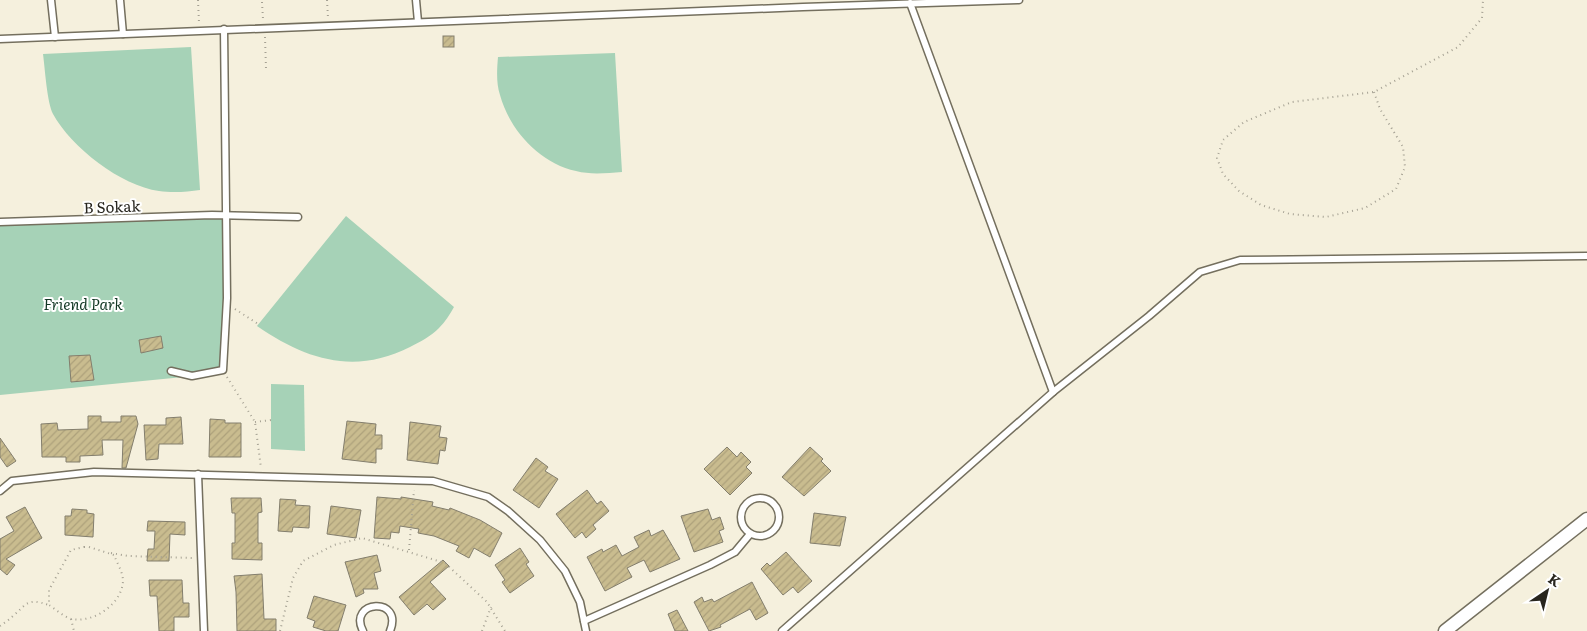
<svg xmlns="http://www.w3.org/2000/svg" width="1587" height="631" font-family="Literata,serif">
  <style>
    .green { fill: #a6d2b7 }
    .building { fill: url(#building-hatch); stroke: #837e6d }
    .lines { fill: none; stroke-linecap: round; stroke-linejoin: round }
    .service-casing { stroke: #746f5e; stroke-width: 9 }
    .minor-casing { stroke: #746f5e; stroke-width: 15 }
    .path { stroke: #a5a193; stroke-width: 2; stroke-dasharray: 1 4; stroke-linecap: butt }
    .service { stroke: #fff; stroke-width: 6 }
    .minor { stroke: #fff; stroke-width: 12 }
    .labels { text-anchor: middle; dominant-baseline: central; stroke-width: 4; stroke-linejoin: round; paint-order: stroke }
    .street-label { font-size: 15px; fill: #28261f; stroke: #fff }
    .park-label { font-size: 15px; font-style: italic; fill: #113623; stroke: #fff }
  </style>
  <defs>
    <pattern id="building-hatch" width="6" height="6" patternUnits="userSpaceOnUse" patternTransform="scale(1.25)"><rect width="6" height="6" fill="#c9bc8f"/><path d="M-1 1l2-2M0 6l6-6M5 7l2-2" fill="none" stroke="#ada17b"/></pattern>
  </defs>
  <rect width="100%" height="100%" fill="#f5f0dd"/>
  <!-- green -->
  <g class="green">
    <path d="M191 47 200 190C187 192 172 193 159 191 121 186 71 147 53 114 47 102 45 69 43 54Z"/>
    <path d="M615 53 622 172C607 173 591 175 576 171 540 163 510 131 500 95 496 83 497 69 498 57Z"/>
    <path d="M226 215 223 370 214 374 0 395V222Z"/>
    <path d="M346 216 454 307C450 314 445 322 439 328 431 336 420 342 410 347 355 375 306 360 257 326Z"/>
    <path d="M271 384 304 385 305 451 271 449Z"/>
  </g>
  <!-- building -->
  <g class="building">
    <rect x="443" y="36" width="11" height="11"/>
    <path d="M161 336 163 348 141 353 139 340Z"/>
    <path d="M90 355 94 380 71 382 69 356Z"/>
    <path d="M88 416H101V422H121V416H136L138 424 126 468H122L123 440H102L103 455 80 456V462H66V457H42L41 424 57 423 58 430 88 429Z"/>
    <path d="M181 417 183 444H159L158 459 146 460 144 425H166V418Z"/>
    <path d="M210 419 225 420V423H241V457H209Z"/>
    <path d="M347 421 376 424 375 435H382V449H376V463L342 459Z"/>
    <path d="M410 422 441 426 439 437 447 438 445 451 440 450 438 464 407 460Z"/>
    <path d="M0 438 16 461 7 467 0 457Z"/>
    <path d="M727 447 737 457 741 452 751 462 746 467 752 473 730 495 704 469Z"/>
    <path d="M810 447 823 459 821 461 831 471 804 496 782 477Z"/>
    <path d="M536 458 548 467 545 471 558 479 539 508 513 490Z"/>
    <path d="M587 490 597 504 601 501 609 511 593 525 596 529 586 538 582 532 575 538 556 514Z"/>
    <path d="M377 497 401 499V497L433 502 432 506 449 510 450 508 480 520 502 533 490 557 474 548 469 558 456 551 459 546 434 536 418 533 419 529 400 526 399 533 391 532 390 539 374 538Z"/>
    <path d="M231 498H261L262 512 258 513V543H262V560L232 559V543H235V513H232Z"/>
    <path d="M280 499 296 500 295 505 310 506 309 528 293 527 292 532 278 531Z"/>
    <path d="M331 506 361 510 356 538 327 534Z"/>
    <path d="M25 507 42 538 6 559 15 565 7 575 0 569V539L14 531 6 517Z"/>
    <path d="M72 509 87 510V513L94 514 93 537 65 535V516H71Z"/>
    <path d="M708 509 712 520 720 517 724 529 719 531 723 542 694 552 681 516Z"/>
    <path d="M814 513 846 517 840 546 810 543Z"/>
    <path d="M148 521 185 522V535L170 534 169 561H147L148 549H154L155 531H147Z"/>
    <path d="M649 530 651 536 663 530 680 559 650 572 644 560 627 568 632 577 605 591 587 557 602 549 603 552 616 545 622 556 639 547 634 537Z"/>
    <path d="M520 548 529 562 526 564 534 576 510 593 502 582 505 580 495 565Z"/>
    <path d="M786 552 812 581 798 593 793 587 783 595 761 569 767 563 770 566Z"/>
    <path d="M377 555 381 571 374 573 378 589H363L364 593 356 597 345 562Z"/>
    <path d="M443 560 449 566 430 582 446 599 433 610 427 604 414 615 399 597Z"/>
    <path d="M262 574 264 619H276V631H237L236 592 234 576Z"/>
    <path d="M149 580H182L183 603H189V617H174V631H159L157 596H150Z"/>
    <path d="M752 582 768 613 756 620 750 609 720 625 721 627 709 631 694 602 702 597 704 602 712 599 714 602Z"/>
    <path d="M314 596 346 605 338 631H326L313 627 315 621 307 618Z"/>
    <path d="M677 610 688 631H675L668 614Z"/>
  </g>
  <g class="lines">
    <!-- service casing -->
    <g class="service-casing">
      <g id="service">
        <path d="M51 0 55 37"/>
        <path d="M120 0 123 34"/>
        <path d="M416 0 418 22"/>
        <path d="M910 3 1053 392"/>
        <path d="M0 39 803 7 1019 0"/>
        <path d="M0 222 212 215 298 217"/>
        <path d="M171 371 192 376 223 370 227 298 224 29"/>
        <path d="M198 474 204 631"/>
        <path d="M0 491 12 481 94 472 433 481 488 497 508 511 540 540 565 571 580 602 586 631"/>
        <circle cx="760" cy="517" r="19"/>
        <path d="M584 621 710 565 735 552 750 534"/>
        <path d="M363 631C347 600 404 596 390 631"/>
        <path d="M782 631 1053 392 1149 316 1200 272 1240 260 1587 256"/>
      </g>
    </g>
    <!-- minor casing -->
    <g class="minor-casing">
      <path id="minor" d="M1445 631 1587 519"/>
    </g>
    <!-- path -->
    <g class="path">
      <path d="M198 0 199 23"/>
      <path d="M327 0 328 18"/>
      <path d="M262 2 263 19"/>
      <path d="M265 37 266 69"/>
      <path d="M1374 92 1380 109 1403 147 1405 167 1396 189 1365 208 1326 217 1290 214 1261 205 1239 191 1223 174 1217 158 1223 140 1244 122 1292 102 1374 92 1458 47 1482 18 1483 0"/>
      <path d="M235 309 258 324"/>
      <path d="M227 377 255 422 261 468"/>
      <path d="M255 422 271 420"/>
      <path d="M84 547H89L114 555C117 563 123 572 123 581 122 604 94 623 72 619 64 617 55 609 49 605V590L71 550Z"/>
      <path d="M409 550 414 490"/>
      <path d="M111 553 128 556 194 558"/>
      <path d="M71 619 74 631"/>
      <path d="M0 626C4 623 9 620 13 616 28 603 27 598 49 605"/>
      <path d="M280 631 293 578 303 561 334 545 362 538 445 563 487 602 505 631"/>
      <path d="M482 631 491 607"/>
    </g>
    <!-- service -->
    <use href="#service" class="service"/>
    <!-- minor -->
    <use href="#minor" class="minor"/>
  </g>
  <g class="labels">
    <!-- street labels -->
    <g class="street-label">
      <text transform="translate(112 206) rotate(-2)">B Sokak</text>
    </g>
    <!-- park labels -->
    <g class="park-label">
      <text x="83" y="303">Friend Park</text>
    </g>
  </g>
  <!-- north arrow -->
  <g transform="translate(1547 591) rotate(35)" stroke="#ffffff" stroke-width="4" paint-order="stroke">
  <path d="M0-4L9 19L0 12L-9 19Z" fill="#28261f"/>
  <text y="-8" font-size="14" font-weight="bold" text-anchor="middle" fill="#28261f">K</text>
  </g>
</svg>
